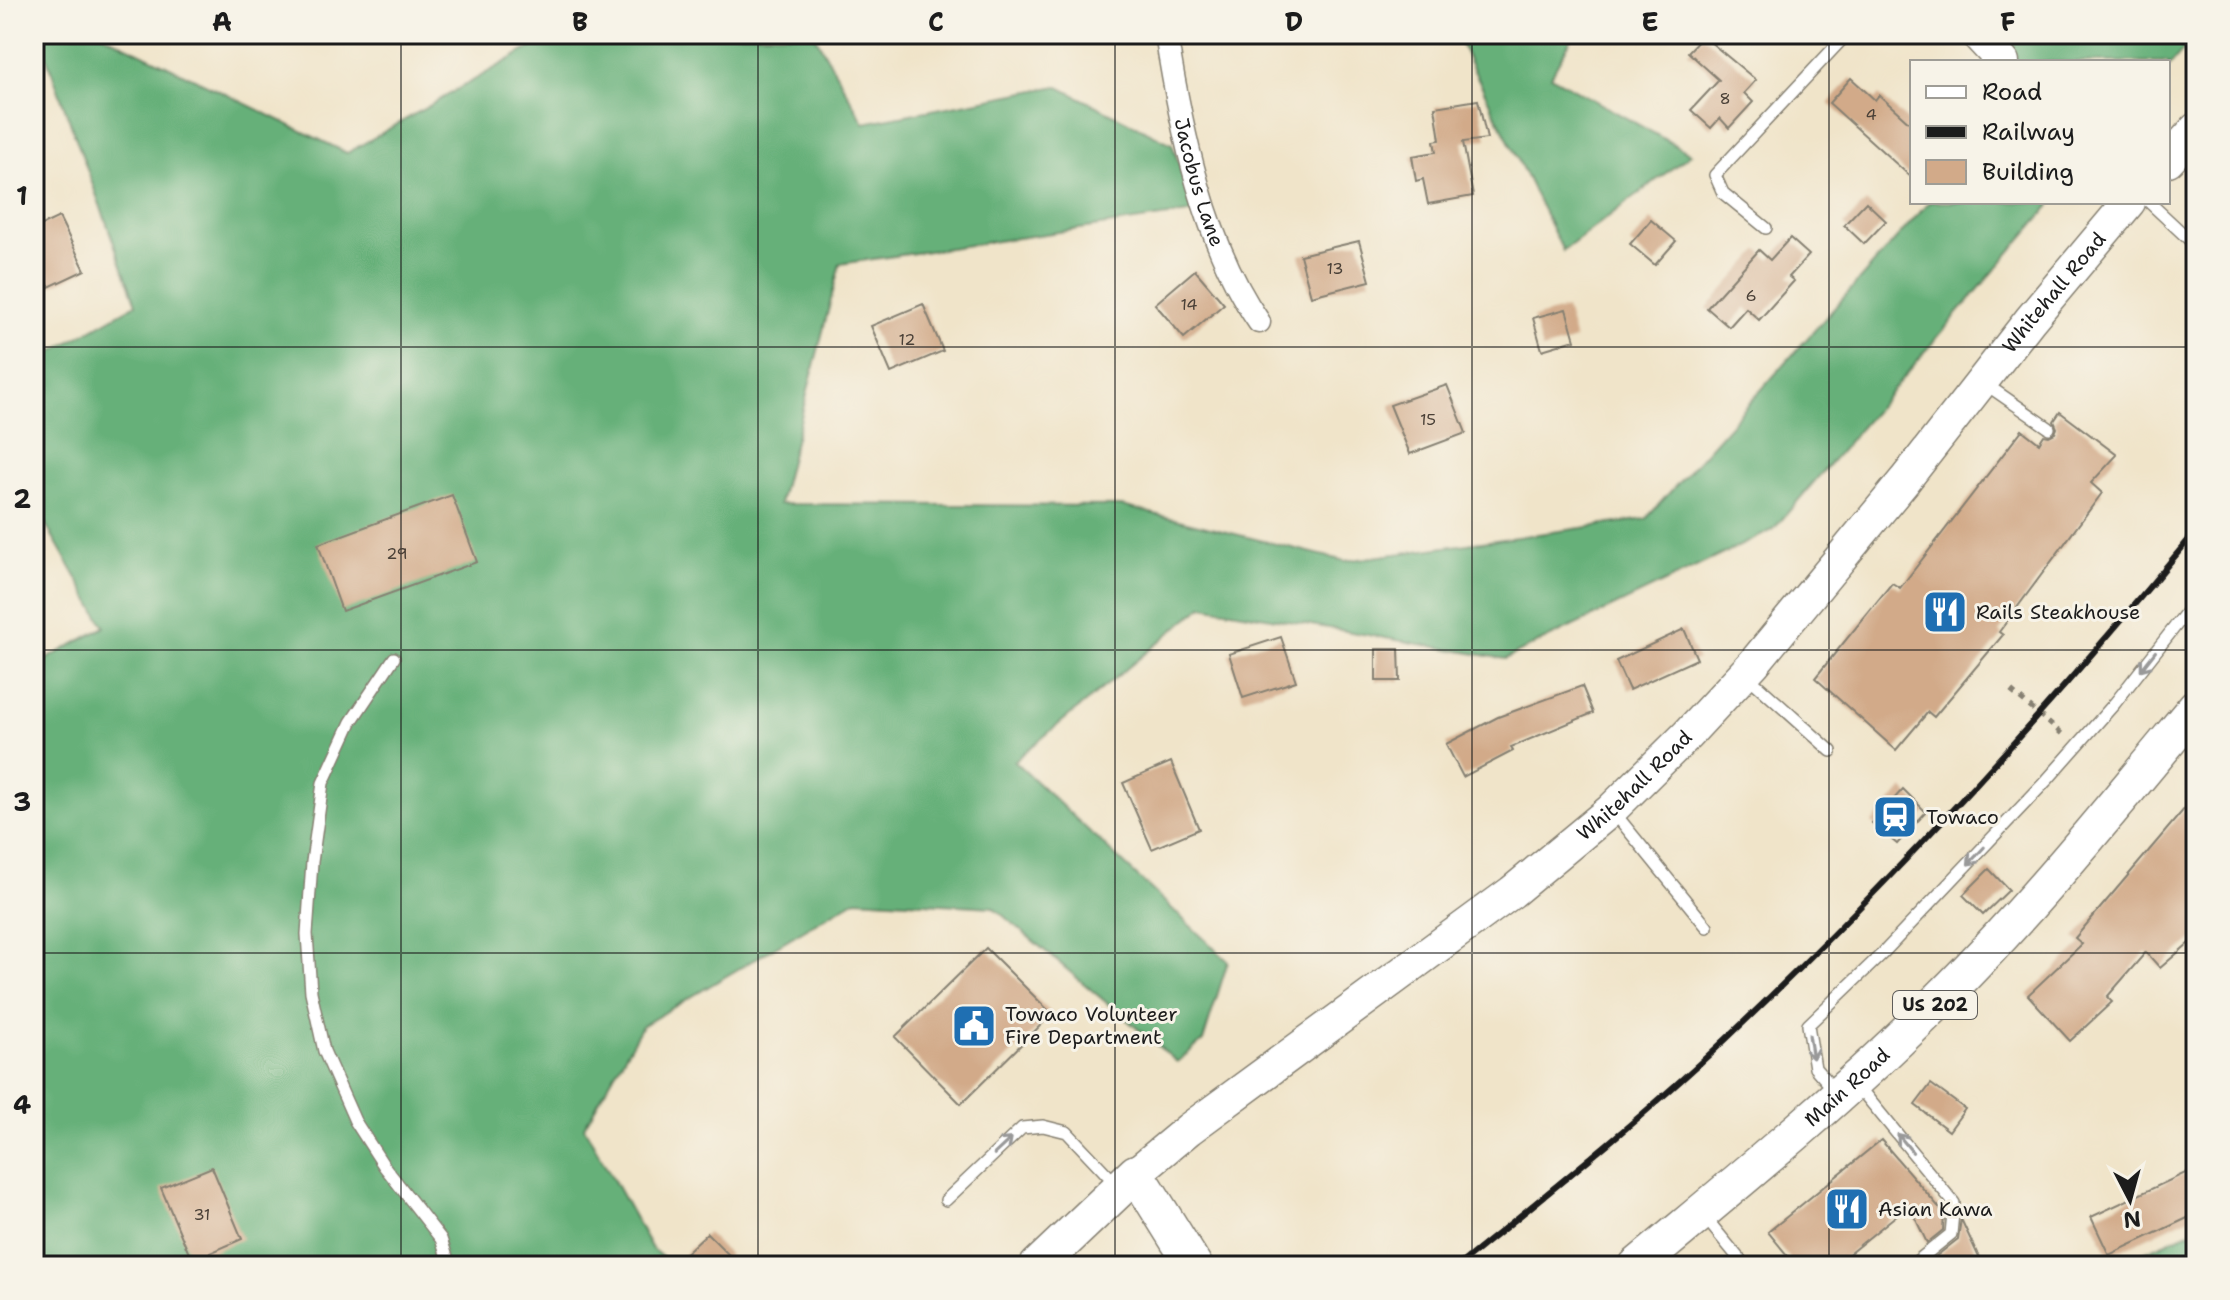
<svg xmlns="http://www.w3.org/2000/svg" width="2230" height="1300" font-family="'Shantell Sans',sans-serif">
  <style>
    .forest { fill: #66b079; stroke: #41664a; stroke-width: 2 }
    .building { fill: #d2aa89 }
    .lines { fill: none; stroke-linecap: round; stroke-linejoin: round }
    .lane-casing { stroke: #868072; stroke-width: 14 }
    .street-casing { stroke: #868072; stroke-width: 25 }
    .secondary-casing { stroke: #868072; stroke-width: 35 }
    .primary-casing { stroke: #868072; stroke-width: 39 }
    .path { stroke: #868072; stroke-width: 5; stroke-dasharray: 6 6; stroke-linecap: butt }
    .lane { stroke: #fff; stroke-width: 11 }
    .street { stroke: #fff; stroke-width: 22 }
    .secondary { stroke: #fff; stroke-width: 32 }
    .primary { stroke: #fff; stroke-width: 36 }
    .rail { stroke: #1c1c1c; stroke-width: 6 }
    .oneway { stroke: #999 }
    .grid { fill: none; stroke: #1c1c1c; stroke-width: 2; stroke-opacity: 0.55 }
    .labels { text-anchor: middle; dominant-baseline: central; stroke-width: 6; stroke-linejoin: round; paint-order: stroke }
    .number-label { font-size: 16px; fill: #4a4037 }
    .shield { fill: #f7f3e8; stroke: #5e5c59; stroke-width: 2 }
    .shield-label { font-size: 18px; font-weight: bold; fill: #1c1c1c }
    .street-label { font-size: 20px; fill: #1c1c1c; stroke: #f7f3e8 }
    .poi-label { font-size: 20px; fill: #1c1c1c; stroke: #f7f3e8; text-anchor: start }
    .neatline { fill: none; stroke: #1c1c1c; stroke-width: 3 }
    .grid-label { font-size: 26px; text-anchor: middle; font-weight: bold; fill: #1c1c1c }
  </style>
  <rect width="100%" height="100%" fill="#f7f3e8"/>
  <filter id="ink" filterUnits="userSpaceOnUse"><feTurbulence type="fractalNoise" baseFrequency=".0125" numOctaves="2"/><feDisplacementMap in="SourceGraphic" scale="16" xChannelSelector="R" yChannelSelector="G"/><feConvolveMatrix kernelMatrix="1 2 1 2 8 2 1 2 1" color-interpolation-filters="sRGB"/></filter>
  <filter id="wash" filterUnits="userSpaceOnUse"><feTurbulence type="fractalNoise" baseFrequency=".006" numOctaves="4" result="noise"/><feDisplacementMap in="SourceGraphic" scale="32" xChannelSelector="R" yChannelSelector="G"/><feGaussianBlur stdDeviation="1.8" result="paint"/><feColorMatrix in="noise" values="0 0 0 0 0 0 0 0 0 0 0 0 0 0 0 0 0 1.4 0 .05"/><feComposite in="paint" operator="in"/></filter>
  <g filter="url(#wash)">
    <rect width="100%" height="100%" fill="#f0e4c9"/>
    <!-- forest -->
    <g class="forest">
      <path d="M38 34H102L347 153 554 34H814L864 123 1057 86 1172 144 1196 212 840 264 779 504 1122 506 1345 561 1646 519 1929 202H2053L1773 530 1505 659 1203 606 1014 761 1228 961 1203 1041 1177 1062 993 907 856 899 642 1026 584 1127 652 1249 673 1266H34V666L105 627 34 504V362L136 304Z"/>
      <path d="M1456 34H1574L1551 76 1691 154 1563 251Z"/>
      <path d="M1977 34H2196V35L2168 68V62H2009Z"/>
      <path d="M2196 1229V1266H2113Z"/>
    </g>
    <g id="blocks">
      <!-- building -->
      <g class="building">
        <path d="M1703 36 1756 80 1744 93 1753 102 1729 128 1720 118 1711 128 1691 110 1719 80 1688 52Z"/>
        <path d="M1851 78 1875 100 1879 95 1912 125V178L1829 103Z"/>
        <path d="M1478 100 1487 139 1463 142 1473 196 1428 204 1423 179 1416 181 1412 156 1436 152 1434 141 1440 140 1435 107Z"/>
        <path d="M1866 202 1886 221 1864 244 1844 225Z"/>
        <path d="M59 217 85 270 49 287 41 271 34 275V229Z"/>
        <path d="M1651 220 1676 241 1655 265 1630 244Z"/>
        <path d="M1790 238 1809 255 1789 277 1794 281 1759 320 1746 308 1729 327 1707 308 1759 250 1770 260Z"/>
        <path d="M1359 241 1370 281 1311 296 1300 255Z"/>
        <path d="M1195 270 1224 304 1184 338 1155 304Z"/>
        <path d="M923 304 943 351 891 373 871 326Z"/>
        <path d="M1566 309 1575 340 1542 350 1533 318Z"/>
        <path d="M1447 385 1466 433 1410 454 1390 405Z"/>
        <path d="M2060 412 2117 455 2091 483 2102 493 1999 632 2003 635 1934 717 1928 712 1896 750 1815 678 1892 583 1900 588 2022 430 2039 443 2044 435 2049 436 2055 433 2057 428 2054 421Z"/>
        <path d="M452 495 477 562 342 611 318 544Z"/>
        <path d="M1684 629 1697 659 1629 690 1616 661Z"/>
        <path d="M1281 637 1296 681 1243 698 1229 654Z"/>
        <path d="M1376 649H1399L1400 681H1376Z"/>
        <path d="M1582 686 1593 713 1511 747 1513 751 1463 777 1446 744 1498 717Z"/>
        <path d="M1171 762 1199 829 1152 849 1123 783Z"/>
        <path d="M1903 789 1926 812 1897 844 1872 823Z"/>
        <path d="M2196 795V937L2160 968 2146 952 2107 997 2112 1002 2070 1041 2028 995 2082 944 2075 938Z"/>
        <path d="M1989 869 2009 890 1983 915 1963 895Z"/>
        <path d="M986 948 1052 1014 961 1104 895 1037Z"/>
        <path d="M1931 1084 1965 1109 1949 1131 1915 1105Z"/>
        <path d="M1881 1140 1944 1213 1943 1230 1927 1243 1909 1205 1834 1266H1796L1768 1232Z"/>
        <path d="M212 1167 242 1239 192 1261 161 1188Z"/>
        <path d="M2196 1168V1214L2109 1255 2091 1217Z"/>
        <path d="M1961 1219 1983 1266H1938L1934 1258 1958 1239Z"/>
        <path d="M707 1233 729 1255 718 1266H672Z"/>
      </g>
    </g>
  </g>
  <g filter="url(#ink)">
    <use href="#blocks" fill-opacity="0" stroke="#868072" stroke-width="2"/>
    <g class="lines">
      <!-- lane casing -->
      <g class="lane-casing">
        <g id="lane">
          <path d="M2149 202 2196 246"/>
          <path d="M1766 228 1723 193 1715 175 1847 34"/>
          <path d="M1984 383 2049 428"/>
          <path d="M394 658 351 722 323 783 312 862 307 934 311 992 324 1051 355 1121 384 1166 441 1239 450 1266"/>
          <path d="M1745 674 1831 751"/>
          <path d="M1612 810 1707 927"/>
          <path d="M1857 1085 1954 1203 1951 1234 1911 1266"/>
          <path d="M1836 1092 1815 1068 1808 1025 1883 953 2047 780 2115 703 2196 600"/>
          <path d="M946 1200 1022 1128 1043 1126 1067 1132 1117 1185"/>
          <path d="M1704 1216 1745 1266"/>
        </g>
      </g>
      <!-- street casing -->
      <g class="street-casing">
        <g id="street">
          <path id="s1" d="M1166 34C1181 129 1204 243 1259 322"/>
        </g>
      </g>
      <!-- secondary casing -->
      <g class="secondary-casing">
        <g id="secondary">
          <path d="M1977 34 2003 62"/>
          <path d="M2168 160 2196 129"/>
          <path id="s2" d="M1136 1173 1189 1129 1512 892 1611 810 1687 735 1754 663 1905 480 2030 320 2129 202"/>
        </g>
      </g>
      <!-- primary casing -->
      <g class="primary-casing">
        <g id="primary">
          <path d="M1038 1266 1136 1173 1194 1266"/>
          <path id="s3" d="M1637 1266C1735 1184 1834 1104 1924 1015 2022 920 2109 812 2196 707"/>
        </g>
      </g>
      <!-- path -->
      <path class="path" d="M2011 691 2062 734"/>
      <!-- lane -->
      <use href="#lane" class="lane"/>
      <!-- street -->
      <use href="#street" class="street"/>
      <!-- secondary -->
      <use href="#secondary" class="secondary"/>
      <!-- primary -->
      <use href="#primary" class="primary"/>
      <!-- rail -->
      <path class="rail" d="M1458 1266C1548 1193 1640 1120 1725 1040 1893 881 2049 709 2196 531"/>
    </g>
    <!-- one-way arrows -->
    <defs><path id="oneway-shaft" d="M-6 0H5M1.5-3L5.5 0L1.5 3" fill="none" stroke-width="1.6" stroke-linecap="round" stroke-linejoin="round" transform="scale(2)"/></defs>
    <g class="oneway">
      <use href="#oneway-shaft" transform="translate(2148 661) rotate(128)"/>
      <use href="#oneway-shaft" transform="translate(1976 856) rotate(133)"/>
      <use href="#oneway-shaft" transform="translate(1811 1047) rotate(81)"/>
      <use href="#oneway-shaft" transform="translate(1905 1143) rotate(-129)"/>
      <use href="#oneway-shaft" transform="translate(1003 1146) rotate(-43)"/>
    </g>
  </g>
  <!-- grid -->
  <path class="grid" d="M401 34V1266M758 34V1266M1115 34V1266M1472 34V1266M1829 34V1266M34 347H2196M34 650H2196M34 953H2196"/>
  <!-- icons -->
  <defs>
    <g id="restaurant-square" transform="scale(2.3)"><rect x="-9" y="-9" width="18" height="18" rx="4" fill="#1f6fb2" stroke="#f7f3e8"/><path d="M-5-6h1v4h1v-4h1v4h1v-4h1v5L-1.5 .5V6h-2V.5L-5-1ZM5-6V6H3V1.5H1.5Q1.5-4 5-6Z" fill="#fff"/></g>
    <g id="station-square" transform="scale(2.3)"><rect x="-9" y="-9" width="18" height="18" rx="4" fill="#1f6fb2" stroke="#f7f3e8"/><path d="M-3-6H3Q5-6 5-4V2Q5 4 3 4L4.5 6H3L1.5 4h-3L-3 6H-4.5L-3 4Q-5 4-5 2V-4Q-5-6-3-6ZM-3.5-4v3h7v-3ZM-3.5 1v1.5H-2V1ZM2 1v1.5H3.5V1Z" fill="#fff"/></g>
    <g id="civic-square" transform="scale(2.3)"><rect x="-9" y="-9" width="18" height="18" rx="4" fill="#1f6fb2" stroke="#f7f3e8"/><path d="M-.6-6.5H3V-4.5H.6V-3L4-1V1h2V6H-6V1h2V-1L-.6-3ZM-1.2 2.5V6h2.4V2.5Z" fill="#fff"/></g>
  </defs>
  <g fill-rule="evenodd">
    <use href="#restaurant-square" x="1945" y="612"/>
    <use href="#station-square" x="1895" y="817"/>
    <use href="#civic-square" x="974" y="1026"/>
    <use href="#restaurant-square" x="1847" y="1209"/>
  </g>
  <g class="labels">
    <!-- number labels -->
    <g class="number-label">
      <text x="1725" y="98">8</text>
      <text x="1871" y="114">4</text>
      <text x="1335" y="268">13</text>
      <text x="1751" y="295">6</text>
      <text x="1189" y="304">14</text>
      <text x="907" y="339">12</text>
      <text x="1428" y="419">15</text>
      <text x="397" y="553">29</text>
      <text x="202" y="1214">31</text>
    </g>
    <!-- shield labels -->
    <rect class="shield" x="1893" y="991" width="84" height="28" rx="6"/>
    <g class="shield-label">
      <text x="1935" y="1005">US 202</text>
    </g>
    <!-- street labels -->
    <g class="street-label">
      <text stroke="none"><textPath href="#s1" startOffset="152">Jacobus Lane</textPath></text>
      <text stroke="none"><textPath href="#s2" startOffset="1280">Whitehall Road</textPath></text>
      <text stroke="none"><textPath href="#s2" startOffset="632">Whitehall Road</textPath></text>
      <text stroke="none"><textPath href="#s3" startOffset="276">Main Road</textPath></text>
    </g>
    <!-- poi labels -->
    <g class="poi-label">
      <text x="1976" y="612">Rails Steakhouse</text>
      <text x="1926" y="817">Towaco</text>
      <text x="1005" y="1014">Towaco Volunteer<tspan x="1005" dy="23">Fire Department</tspan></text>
      <text x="1878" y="1209">Asian Kawa</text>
    </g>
  </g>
  <!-- margin -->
  <rect width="2230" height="1300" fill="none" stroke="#f7f3e8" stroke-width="88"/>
  <!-- legend -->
  <rect x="1910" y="60" width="260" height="144" fill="#f7f3e8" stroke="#9f9d96" stroke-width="2"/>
  <rect x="1926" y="86" width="40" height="12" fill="#ffffff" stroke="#9f9d96" stroke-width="2"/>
  <text x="1982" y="100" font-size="24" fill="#1c1c1c">Road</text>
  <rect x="1926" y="126" width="40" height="12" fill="#1c1c1c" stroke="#9f9d96" stroke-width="2"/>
  <text x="1982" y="140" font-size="24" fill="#1c1c1c">Railway</text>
  <rect x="1926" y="160" width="40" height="24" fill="#d2aa89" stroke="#9f9d96" stroke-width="2"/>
  <text x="1982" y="180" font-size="24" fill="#1c1c1c">Building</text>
  <!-- north arrow -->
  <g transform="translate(2130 1200) rotate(174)" stroke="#f7f3e8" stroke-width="6" paint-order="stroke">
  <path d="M0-6L14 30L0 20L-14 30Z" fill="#1c1c1c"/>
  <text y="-12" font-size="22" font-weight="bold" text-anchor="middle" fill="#1c1c1c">N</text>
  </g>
  <rect x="44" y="44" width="2142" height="1212" class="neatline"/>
  <g class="grid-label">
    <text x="222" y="31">A</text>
    <text x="580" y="31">B</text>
    <text x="936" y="31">C</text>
    <text x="1294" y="31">D</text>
    <text x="1650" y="31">E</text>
    <text x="2008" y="31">F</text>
    <text x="22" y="205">1</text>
    <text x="22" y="508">2</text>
    <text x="22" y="811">3</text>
    <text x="22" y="1114">4</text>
  </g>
</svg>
